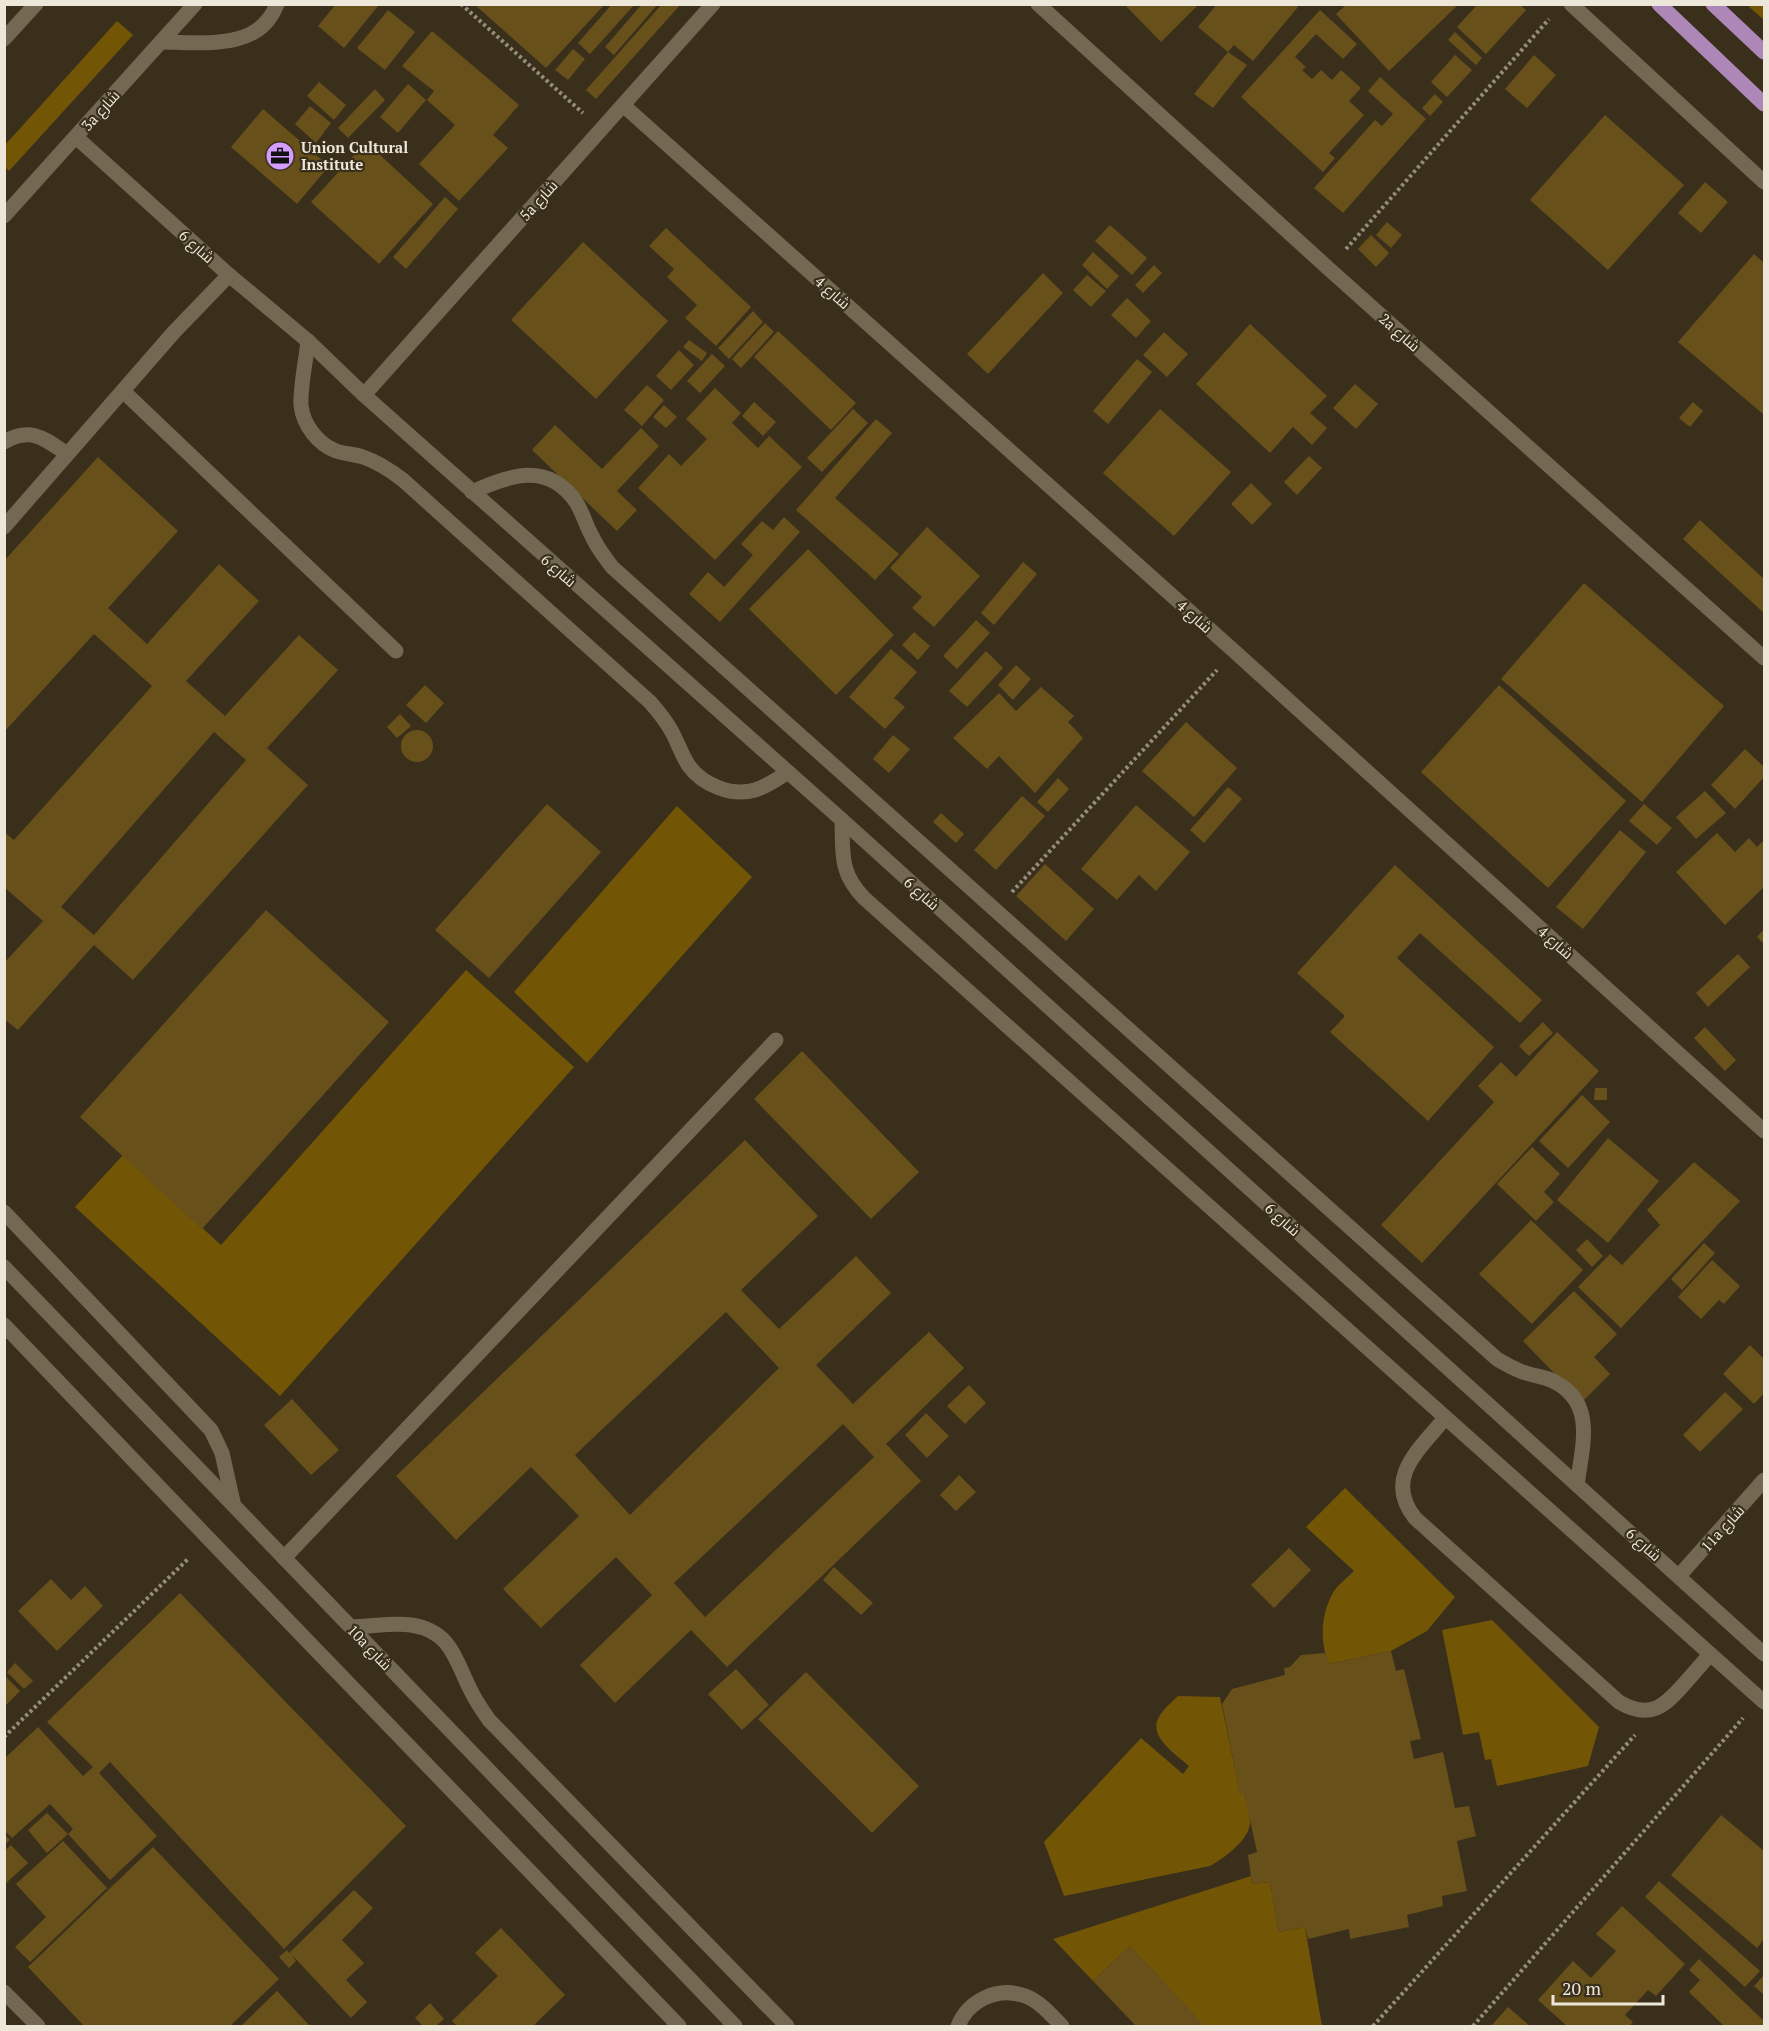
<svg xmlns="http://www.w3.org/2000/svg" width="1769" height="2031" font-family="'PT Serif',Cairo,serif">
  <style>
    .green { fill: #735506 }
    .building { fill: #68501b; fill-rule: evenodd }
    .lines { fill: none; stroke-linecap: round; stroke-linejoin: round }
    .path { stroke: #968e7d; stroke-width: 4; stroke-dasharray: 3 3; stroke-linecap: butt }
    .minor { stroke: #736852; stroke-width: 15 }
    .major { stroke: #ae87b9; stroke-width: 15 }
    .labels { text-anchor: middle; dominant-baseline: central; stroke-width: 4.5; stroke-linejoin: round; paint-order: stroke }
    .street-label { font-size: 15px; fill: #ede7da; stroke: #392f1b }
    .poi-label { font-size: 15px; font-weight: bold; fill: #ede7da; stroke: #392f1b; text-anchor: start }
  </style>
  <rect width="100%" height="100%" fill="#392f1b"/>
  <!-- green -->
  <g class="green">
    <path d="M1747 5H1764V20Z"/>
    <path d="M117 21 133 35 9 171 5 167V145Z"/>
    <path d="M677 806 752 877 587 1063 514 992Z"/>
    <path d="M466 970 574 1067 280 1396 75 1207 123 1155 221 1245Z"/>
    <path d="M1345 1488 1455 1597 1427 1631 1391 1651 1329 1664C1319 1641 1321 1613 1334 1591 1339 1584 1348 1577 1354 1571L1306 1527Z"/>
    <path d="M1492 1620 1599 1727 1588 1766 1497 1786 1491 1759 1485 1760 1479 1732 1463 1735 1442 1630Z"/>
    <path d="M1178 1696 1220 1697 1240 1793H1244C1246 1802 1250 1813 1250 1822 1250 1840 1224 1858 1210 1866L1064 1896 1044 1842 1141 1738 1183 1774 1189 1766C1177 1755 1147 1736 1159 1717 1163 1709 1172 1702 1178 1696Z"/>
    <path d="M1251 1876 1252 1884 1270 1882 1279 1932 1305 1927 1322 2026H1204L1130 1946 1093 1981 1053 1939Z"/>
  </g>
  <!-- building -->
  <g class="building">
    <path d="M336 4H376L378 6 344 48 318 26Z"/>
    <path d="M474 4H605L546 68Z"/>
    <path d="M612 4H635L590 54 578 43Z"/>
    <path d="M642 4H658L614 55 605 47Z"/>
    <path d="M662 4H681L596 99 586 90Z"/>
    <path d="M1124 4H1199L1161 42Z"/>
    <path d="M1217 4H1295L1298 7 1253 61 1234 45 1228 52 1198 27Z"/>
    <path d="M1347 4H1459L1389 71 1336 14Z"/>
    <path d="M1474 4H1519L1526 10 1486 54 1457 27 1476 6Z"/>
    <path d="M388 10 415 32 385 70 357 48Z"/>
    <path d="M1320 10 1357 44 1343 59 1316 34 1295 57 1306 67 1302 70 1312 79 1321 70 1332 80 1341 70 1361 88 1349 101 1364 115 1329 153 1335 158 1323 172 1241 97Z"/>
    <path d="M432 31 519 105 493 135 508 148 459 201 419 164 455 125 427 100 434 91 402 66Z"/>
    <path d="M1455 32 1482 58 1476 65 1448 40Z"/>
    <path d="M573 49 585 59 568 80 555 70Z"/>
    <path d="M1228 52 1247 65 1213 108 1194 94Z"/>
    <path d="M1455 55 1472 70 1447 97 1431 82Z"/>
    <path d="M1534 55 1556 75 1527 108 1505 89Z"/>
    <path d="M1380 77 1426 119 1343 213 1314 188 1375 120 1382 126 1393 114 1368 91Z"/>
    <path d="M319 82 346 105 334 120 307 96Z"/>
    <path d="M408 84 426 100 398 133 380 117Z"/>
    <path d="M375 89 385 100 348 138 338 128Z"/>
    <path d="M1435 94 1443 102 1430 116 1422 108Z"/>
    <path d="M310 106 331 123 316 143 295 124Z"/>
    <path d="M263 109 329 166 297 204 231 147Z"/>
    <path d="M1605 115 1684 185 1608 270 1530 200Z"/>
    <path d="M366 142 433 204 379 264 311 202Z"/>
    <path d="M1705 182 1728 202 1701 233 1678 213Z"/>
    <path d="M445 197 458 209 406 269 393 257Z"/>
    <path d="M1387 222 1402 235 1391 248 1376 235Z"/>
    <path d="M1110 225 1147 258 1132 275 1095 241Z"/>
    <path d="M666 228 751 307 716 346 685 318 697 305 667 277 674 269 649 246Z"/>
    <path d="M1371 235 1389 253 1376 267 1358 249Z"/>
    <path d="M583 242 668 321 596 399 511 320Z"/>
    <path d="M1093 252 1119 276 1107 289 1082 265Z"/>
    <path d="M1754 254 1764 263V412L1763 414 1678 342Z"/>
    <path d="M1154 265 1162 273 1143 293 1135 285Z"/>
    <path d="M1043 273 1063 293 988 374 967 354Z"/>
    <path d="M1087 275 1106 291 1091 307 1073 290Z"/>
    <path d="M1127 298 1151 321 1136 338 1111 315Z"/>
    <path d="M753 311 763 322 729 359 718 348Z"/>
    <path d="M765 323 774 332 741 368 732 359Z"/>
    <path d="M1250 324 1327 396 1310 413 1327 428 1312 445 1293 427 1270 453 1196 384Z"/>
    <path d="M778 331 856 403 831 430 754 357Z"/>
    <path d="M1164 332 1188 354 1167 377 1143 355Z"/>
    <path d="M689 340 707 353 702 361 683 347Z"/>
    <path d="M679 350 694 365 671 390 656 376Z"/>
    <path d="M712 354 725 366 700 393 687 381Z"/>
    <path d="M1137 359 1152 372 1108 424 1093 411Z"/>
    <path d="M1355 384 1378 404 1356 429 1333 408Z"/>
    <path d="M647 385 664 400 642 426 624 410Z"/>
    <path d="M715 388 741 413 732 423 758 448 769 436 802 467 715 560 638 488 669 454 681 466 707 439 686 419Z"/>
    <path d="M754 402 776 422 763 436 742 416Z"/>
    <path d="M1693 402 1703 411 1690 427 1679 418Z"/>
    <path d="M664 405 677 417 666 428 653 417Z"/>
    <path d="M853 409 868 423 822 472 807 458Z"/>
    <path d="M1160 409 1231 472 1174 536 1103 473Z"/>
    <path d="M876 419 892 433 835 498 899 554 875 580 796 510Z"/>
    <path d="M555 425 602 469 641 428 659 446 617 491 637 510 617 531 532 450Z"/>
    <path d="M1309 456 1322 468 1297 495 1284 482Z"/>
    <path d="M98 457 178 531 108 608 147 644 219 564 259 601 186 681 225 716 299 635 338 670 267 748 308 785 133 980 94 945 18 1030 4 1019V963L43 921 4 887V832L14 840 152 686 94 634 4 732V561ZM214 732 246 760 94 935 61 907Z"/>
    <path d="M1251 483 1272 504 1252 525 1231 504Z"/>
    <path d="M784 517 800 532 720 622 689 594 708 572 724 587 753 555 741 544 762 521 773 530Z"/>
    <path d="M1700 520 1764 579V613L1683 539Z"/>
    <path d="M927 527 980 576 934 627 912 608 922 597 890 568Z"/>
    <path d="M808 549 894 635 836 695 749 609Z"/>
    <path d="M1023 562 1037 574 994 625 981 613Z"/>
    <path d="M1584 583 1724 706 1642 802 1501 679Z"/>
    <path d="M976 620 990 633 957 669 943 656Z"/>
    <path d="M914 632 930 646 918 660 902 645Z"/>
    <path d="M891 649 917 672 894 698 905 707 885 729 849 697Z"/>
    <path d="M986 651 1003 668 967 707 949 691Z"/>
    <path d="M1016 665 1031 679 1013 700 998 685Z"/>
    <path d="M425 685 444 703 426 723 406 705Z"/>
    <path d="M1499 685 1626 801 1548 888 1421 772Z"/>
    <path d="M1041 687 1074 716 1068 722 1083 738 1035 793 999 756 987 769 953 738 999 693 1016 711Z"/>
    <path d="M400 714 411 726 397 738 387 727Z"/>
    <path d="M1186 722 1237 768 1194 817 1142 771Z"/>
    <circle cx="417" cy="746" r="16"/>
    <path d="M893 735 910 749 889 773 873 759Z"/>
    <path d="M1745 749 1764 767V777L1735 809 1711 785Z"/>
    <path d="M1058 778 1069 789 1048 812 1037 802Z"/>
    <path d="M1228 787 1242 799 1204 843 1190 830Z"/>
    <path d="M1705 791 1726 813 1696 839 1676 817Z"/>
    <path d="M1022 796 1045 816 996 870 974 850Z"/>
    <path d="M547 804 601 852 489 978 435 930Z"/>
    <path d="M1644 804 1672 828 1657 845 1629 821Z"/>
    <path d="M1136 805 1190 852 1156 891 1139 875 1117 900 1081 869Z"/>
    <path d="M941 813 964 834 956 843 933 822Z"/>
    <path d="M1620 830 1646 852 1583 929 1556 907Z"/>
    <path d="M1717 833 1735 852 1749 838 1757 847 1764 840V887L1725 925 1676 872Z"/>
    <path d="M1045 864 1094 909 1066 941 1016 896Z"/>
    <path d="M1395 865 1542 1000 1520 1023 1420 933 1397 958 1494 1047 1428 1121 1330 1032 1345 1016 1297 973Z"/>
    <path d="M266 910 389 1022 202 1229 80 1117Z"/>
    <path d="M1764 929V944L1757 937Z"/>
    <path d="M1738 954 1750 967 1708 1007 1696 993Z"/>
    <path d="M1543 1022 1553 1033 1529 1056 1519 1046Z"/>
    <path d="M1705 1027 1736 1060 1725 1071 1694 1038Z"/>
    <path d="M1557 1032 1599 1071 1422 1263 1381 1225 1494 1102 1478 1086 1501 1062 1516 1077Z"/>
    <path d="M802 1051 919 1172 871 1219 754 1099Z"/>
    <path d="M1595 1088H1607V1100H1594Z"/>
    <path d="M1582 1095 1610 1122 1568 1168 1539 1141Z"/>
    <path d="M1608 1138 1659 1181 1608 1243 1557 1200Z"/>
    <path d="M745 1140 818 1216 741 1290 779 1329 856 1256 891 1293 816 1365 853 1404 929 1332 964 1368 886 1444 921 1481 727 1667 691 1630 615 1703 580 1665 652 1595 616 1557 541 1628 503 1589 579 1516 531 1467 456 1540 396 1476ZM726 1312 779 1368 630 1515 575 1455ZM843 1424 874 1457 705 1617 674 1583Z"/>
    <path d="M1532 1147 1560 1174 1544 1192 1554 1202 1536 1221 1497 1184Z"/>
    <path d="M1694 1162 1740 1201 1621 1328 1578 1287 1610 1254 1622 1265 1660 1225 1647 1210Z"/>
    <path d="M1531 1220 1583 1270 1532 1324 1479 1274Z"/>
    <path d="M1587 1239 1603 1256 1592 1267 1576 1250Z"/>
    <path d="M1704 1243 1715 1253 1682 1290 1671 1279Z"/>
    <path d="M1712 1260 1740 1286 1724 1304 1719 1300 1701 1319 1678 1297Z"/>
    <path d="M1574 1291 1617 1334 1594 1357 1610 1374 1582 1402 1523 1341Z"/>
    <path d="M1750 1345 1764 1359V1393L1754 1404 1723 1374Z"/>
    <path d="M969 1385 986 1403 965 1424 947 1406Z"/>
    <path d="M1725 1392 1743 1409 1700 1452 1683 1435Z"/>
    <path d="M292 1399 339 1450 311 1475 264 1425Z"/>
    <path d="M926 1413 949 1436 927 1458 905 1435Z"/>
    <path d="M959 1475 976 1492 956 1511 940 1495Z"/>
    <path d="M1289 1548 1311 1570 1274 1608 1251 1585Z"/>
    <path d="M834 1567 873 1603 861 1615 823 1580Z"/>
    <path d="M51 1579 71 1600 85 1586 103 1606 57 1651 18 1611Z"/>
    <path d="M180 1593 406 1826 284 1949 110 1762 99 1773 157 1836 110 1880 68 1834 73 1829 50 1804 12 1838 4 1830V1759L38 1727 83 1776 93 1767 47 1722Z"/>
    <path d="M1391 1651 1396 1671 1404 1669 1421 1739 1410 1741 1414 1759 1443 1752 1455 1808 1469 1806 1476 1836 1457 1841 1467 1891 1442 1896 1443 1906 1407 1915 1409 1927 1350 1939 1349 1929 1308 1939 1305 1927 1279 1932 1270 1882 1252 1884 1248 1855 1257 1852 1244 1793 1240 1794 1222 1704 1232 1689 1285 1675 1284 1668 1290 1667 1301 1655 1325 1653 1329 1664Z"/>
    <path d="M15 1663 33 1681 24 1689 7 1672Z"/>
    <path d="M736 1669 769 1705 742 1730 708 1694Z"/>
    <path d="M806 1672 919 1786 872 1833 758 1719Z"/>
    <path d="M4 1675 20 1691 6 1705 4 1704Z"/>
    <path d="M47 1813 68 1834 47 1853 28 1830Z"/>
    <path d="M1721 1815 1764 1851V1939L1757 1948 1671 1875Z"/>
    <path d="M4 1834 10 1840 4 1845Z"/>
    <path d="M63 1841 107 1888 30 1962 15 1947 46 1917 16 1884Z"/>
    <path d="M11 1845 28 1863 4 1885V1851Z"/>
    <path d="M153 1847 279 1979 230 2026H84L28 1967Z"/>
    <path d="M1659 1881 1760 1971 1745 1987 1645 1897Z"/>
    <path d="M354 1890 373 1908 342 1940 364 1963 346 1980 367 2002 351 2018 292 1955 296 1961 289 1968 279 1957 287 1950 289 1953Z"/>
    <path d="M1622 1906 1685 1964 1656 1996 1648 1990 1625 2015 1633 2022 1629 2026H1567L1538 2000 1573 1961 1591 1978 1616 1951 1596 1934Z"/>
    <path d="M501 1928 565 1995 533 2026H457L452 2021 498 1976 475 1953Z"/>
    <path d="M1130 1946 1205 2026H1136L1093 1981Z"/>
    <path d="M1699 1959 1764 2021V2026H1724L1689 1992 1700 1980 1689 1970Z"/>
    <path d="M1764 1975V1995L1754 1986Z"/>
    <path d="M277 1991 310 2026H241Z"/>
    <path d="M430 2003 444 2019 436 2026H423L415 2018Z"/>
    <path d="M1508 2007 1530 2026H1493L1492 2025Z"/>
  </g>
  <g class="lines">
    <!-- path -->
    <g class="path">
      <path d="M461 4 583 113"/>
      <path d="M1346 249 1549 19"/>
      <path d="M1012 892 1217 670"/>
      <path d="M4 1737 189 1558"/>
      <path d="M1373 2026 1635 1735"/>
      <path d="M1473 2026 1743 1718"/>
    </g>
    <!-- minor -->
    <g class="minor">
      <path d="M1038 4 1329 269 1764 658"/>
      <path d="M1571 4 1764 182"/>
      <path d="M4 39 36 4"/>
      <path d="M161 42C202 42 259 52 277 4"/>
      <path d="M623 105 1234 651 1764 1131"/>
      <path d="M76 137 229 275 308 341 364 395 842 820 1764 1654"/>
      <path d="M4 216 195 4"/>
      <path d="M308 341C306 360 300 388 301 405 303 425 318 444 336 451 345 454 354 454 363 457 378 462 390 470 403 480L650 702C658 711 666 721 672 732 678 743 682 756 689 766 703 785 732 797 755 790 768 786 777 779 788 772"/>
      <path d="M123 391 396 651"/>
      <path d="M364 395 713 4"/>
      <path d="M4 442C31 426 45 439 67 454"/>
      <path d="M472 492C509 475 548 461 576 502 583 513 586 526 592 536 597 548 605 557 612 567L1497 1359C1506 1364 1515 1370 1526 1373 1535 1376 1545 1377 1553 1381 1597 1402 1582 1447 1577 1485"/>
      <path d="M4 527 174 332 229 275"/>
      <path d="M842 820C843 853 839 872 864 898L1764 1702"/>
      <path d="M4 1212 211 1430 222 1453 233 1502"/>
      <path d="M4 1267 735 2026"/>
      <path d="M4 1325 209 1539 679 2026"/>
      <path d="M1445 1418C1420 1449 1383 1478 1415 1518L1619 1702C1650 1720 1664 1707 1685 1683 1693 1674 1702 1664 1710 1654"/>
      <path d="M284 1558 776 1040"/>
      <path d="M1679 1576 1764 1480"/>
      <path d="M351 1627C370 1627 392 1622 411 1625 451 1631 455 1659 470 1689 475 1700 482 1710 489 1720L787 2026"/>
      <path d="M4 1992 38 2026"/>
      <path d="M958 2026C968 2001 996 1987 1022 1995 1038 1999 1051 2015 1062 2026"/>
    </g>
    <!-- major -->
    <g class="major">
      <path d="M1659 4 1764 104"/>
      <path d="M1713 4 1764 52"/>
    </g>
  </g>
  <!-- icons -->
  <defs>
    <g id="office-disc" transform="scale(1.5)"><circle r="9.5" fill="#d49cfc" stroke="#392f1b"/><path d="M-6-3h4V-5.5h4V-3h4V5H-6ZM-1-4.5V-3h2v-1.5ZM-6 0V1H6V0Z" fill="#111"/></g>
  </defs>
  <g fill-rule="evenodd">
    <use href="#office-disc" x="280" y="156"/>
  </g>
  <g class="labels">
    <!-- street labels -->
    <g class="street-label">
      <text transform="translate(100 110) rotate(-48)">3a شارع</text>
      <text transform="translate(538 200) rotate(-48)">5a شارع</text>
      <text transform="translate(197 246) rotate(42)">شارع 6</text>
      <text transform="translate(833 292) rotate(42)">شارع 4</text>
      <text transform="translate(1400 332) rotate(42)">2a شارع</text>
      <text transform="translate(559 570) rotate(41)">شارع 6</text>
      <text transform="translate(1195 616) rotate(42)">شارع 4</text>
      <text transform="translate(922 893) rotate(42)">شارع 6</text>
      <text transform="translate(1556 942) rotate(42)">شارع 4</text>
      <text transform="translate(1283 1219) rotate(42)">شارع 6</text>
      <text transform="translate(1722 1528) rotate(-48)">11a شارع</text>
      <text transform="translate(1644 1544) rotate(42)">شارع 6</text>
      <text transform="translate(370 1647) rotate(46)">10a شارع</text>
    </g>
    <!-- poi labels -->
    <g class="poi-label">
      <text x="301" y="147">Union Cultural<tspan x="301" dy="17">Institute</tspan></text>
    </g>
  </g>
  <!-- border -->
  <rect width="1769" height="2031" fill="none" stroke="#ede7da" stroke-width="12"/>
  <!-- scale -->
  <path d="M1553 1995v9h110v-9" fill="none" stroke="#ede7da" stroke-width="3"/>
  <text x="1562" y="1995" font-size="18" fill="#ede7da" stroke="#392f1b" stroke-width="4.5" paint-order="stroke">20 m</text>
</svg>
